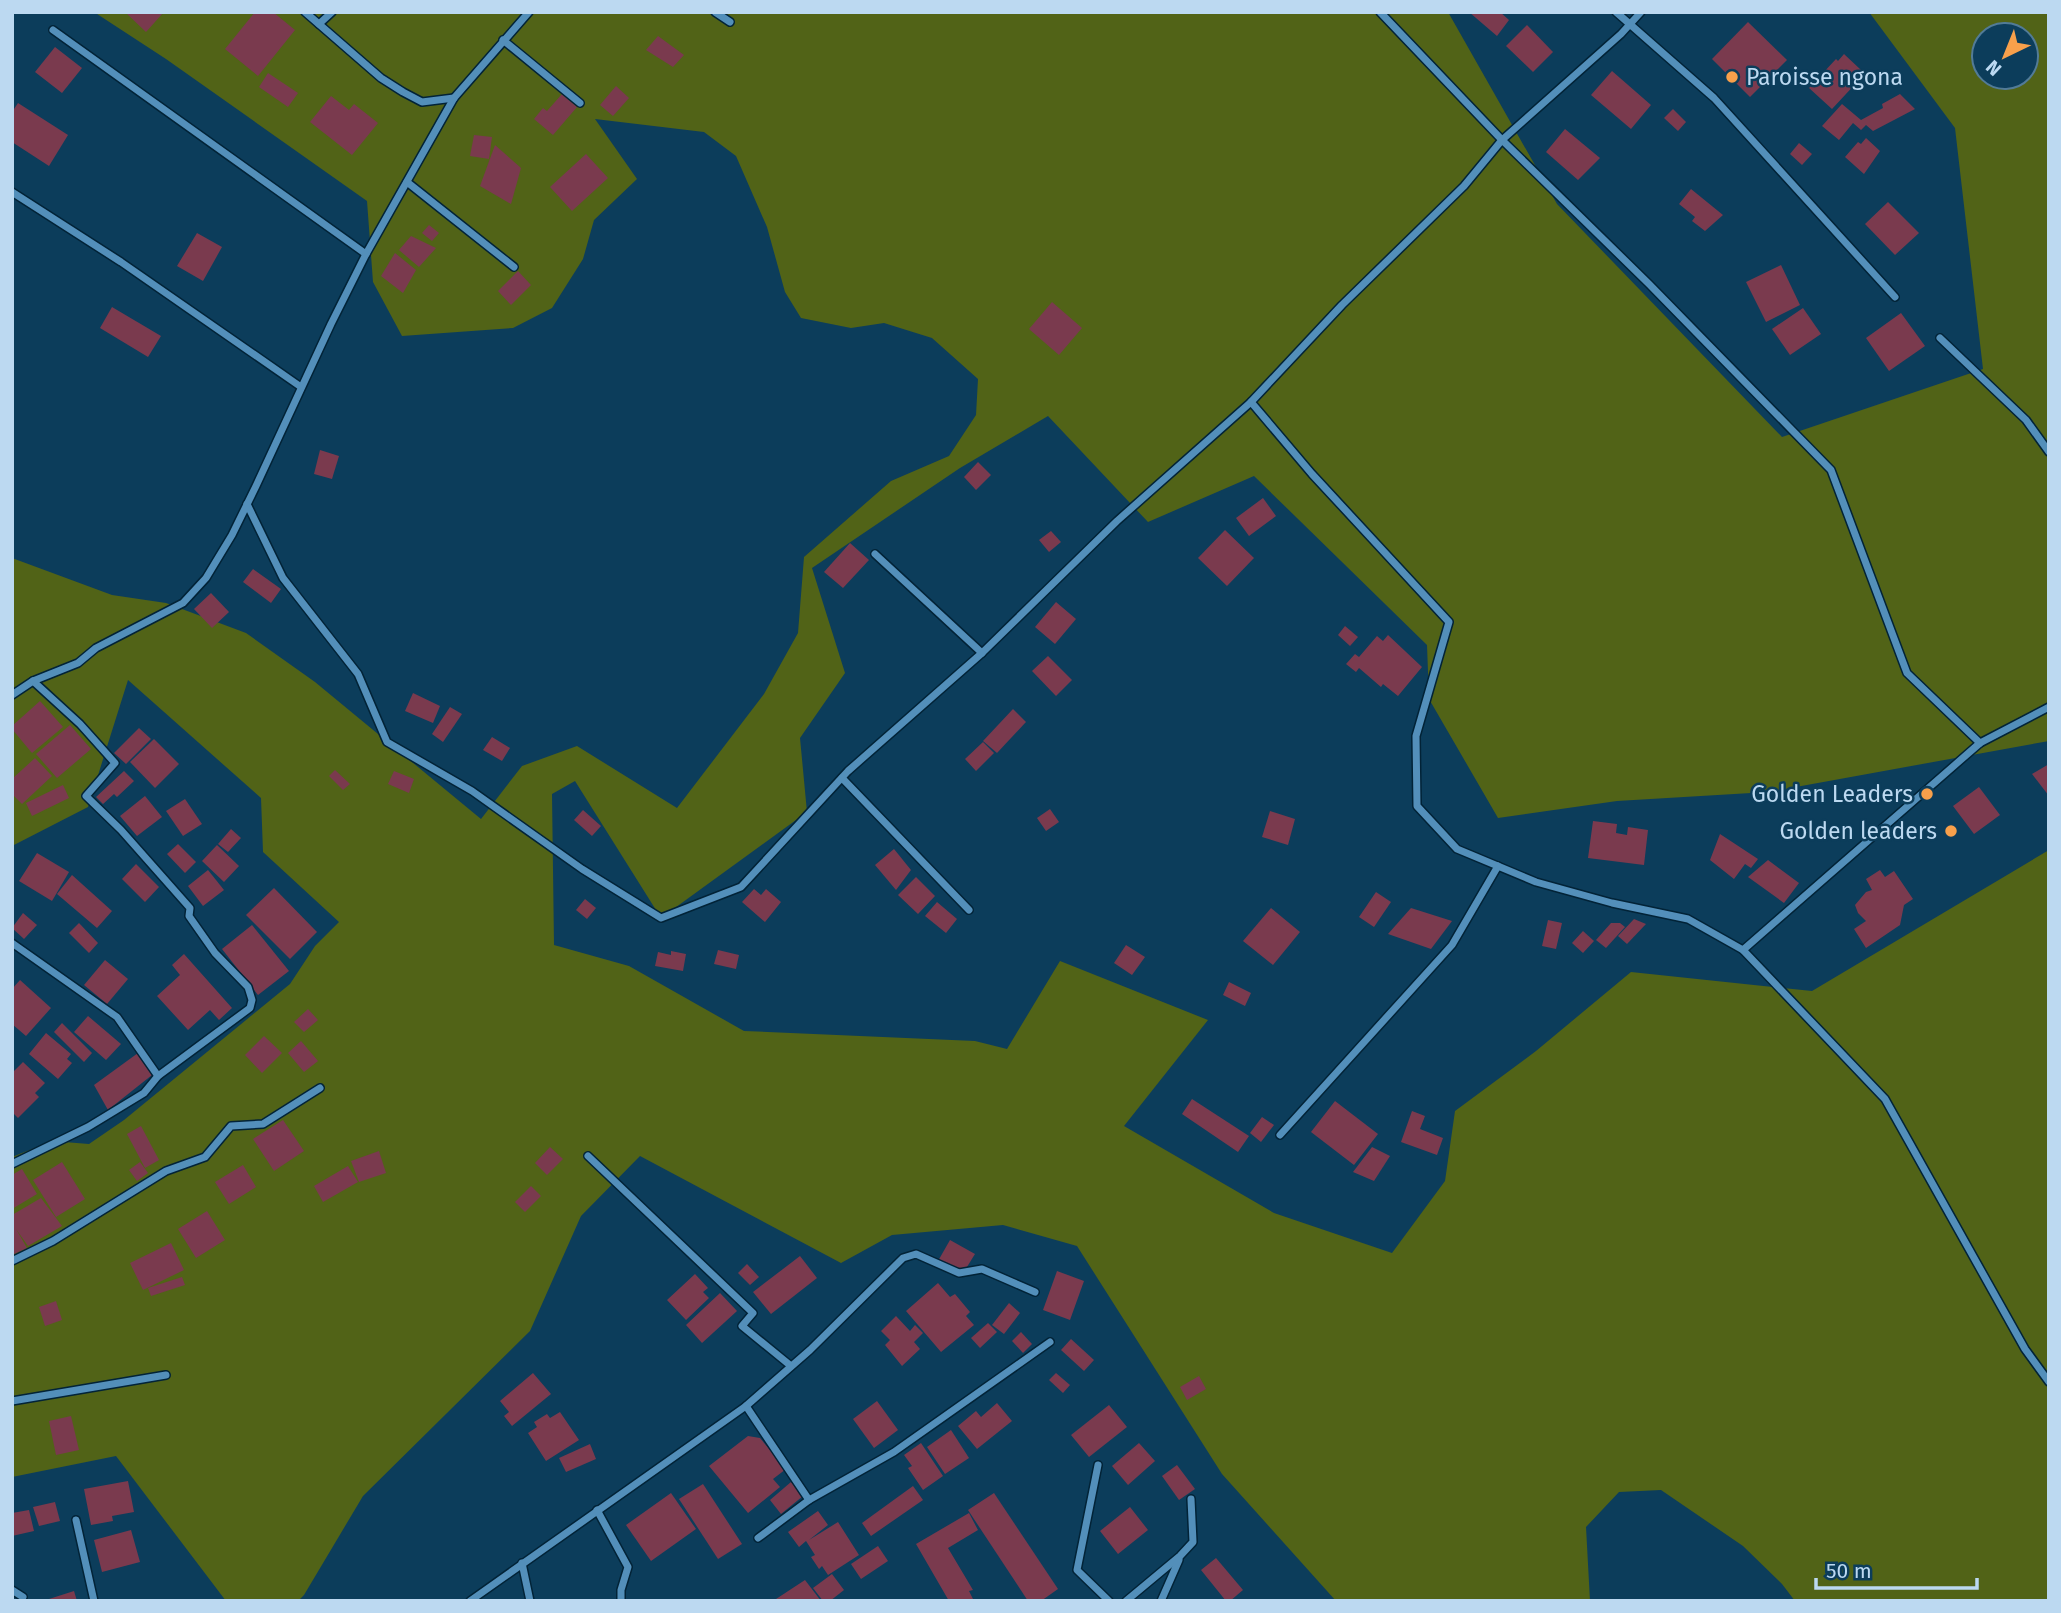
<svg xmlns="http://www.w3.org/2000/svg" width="2061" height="1613" font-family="'Fira Sans',sans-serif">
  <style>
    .green { fill: #516317; fill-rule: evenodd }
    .building { fill: #7a3a4e }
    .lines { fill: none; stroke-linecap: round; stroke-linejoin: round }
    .street-casing { stroke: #022337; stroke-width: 10 }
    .street { stroke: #538fba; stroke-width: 7 }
    .poi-dot { fill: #f8a04b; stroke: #0c3d5b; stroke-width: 2.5 }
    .labels { text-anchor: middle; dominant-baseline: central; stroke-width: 5; stroke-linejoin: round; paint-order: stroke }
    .poi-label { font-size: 23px; fill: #bcd9f1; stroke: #0c3d5b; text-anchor: end }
  </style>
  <rect width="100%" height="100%" fill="#0c3d5b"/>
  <!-- green -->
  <path class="green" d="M94 12H1448L1557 204 1782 437 1983 369 1955 128 1869 12H2049V741L1768 792 1617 801 1498 818 1429 699 1427 645 1254 476 1148 522 1048 416 960 468 812 568 845 673 800 738 807 812 661 918 575 781 552 794 554 945 629 966 744 1031 975 1041 1007 1049 1060 961 1208 1020 1124 1126 1274 1213 1392 1253 1445 1181 1455 1111 1536 1051 1631 972 1812 991 2049 850V1601H1795L1782 1584 1743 1546 1661 1490 1619 1492 1586 1527 1590 1601H1336L1222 1474 1077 1246 1003 1225 892 1235 841 1263 640 1156 581 1216 530 1331 363 1496 304 1595 298 1601H226L116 1456 12 1477V1157L52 1141 89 1144 124 1120 290 984 315 946 339 922 263 852 261 798 128 680 88 807 12 846V558L112 595 166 603 246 633 315 682 481 819 522 766 577 746 677 808 764 694 798 633 804 557 891 481 949 456 976 415 978 379 932 338 884 323 851 328 801 318 785 292 767 227 736 156 704 132 595 119 637 179 594 220 583 259 552 308 513 328 402 336 373 282 367 201 166 59ZM1984 35H2026V77H1984Z"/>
  <!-- building -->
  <g class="building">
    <path d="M125 12H161L163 13 146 32Z"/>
    <path d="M255 12H273L295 30 258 76 225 49Z"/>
    <path d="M1469 12H1500L1509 20 1497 36Z"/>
    <path d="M1748 22 1787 60 1750 97 1712 59Z"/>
    <path d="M1527 25 1553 52 1533 72 1506 46Z"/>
    <path d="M658 36 684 55 673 67 646 50Z"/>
    <path d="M55 47 82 68 62 93 35 72Z"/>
    <path d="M1844 54 1861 70 1855 76 1859 80 1832 109 1809 88 1836 59 1838 61Z"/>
    <path d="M1612 71 1651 105 1631 129 1591 95Z"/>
    <path d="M268 73 298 93 288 107 259 87Z"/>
    <path d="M616 86 629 98 613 116 600 105Z"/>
    <path d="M562 94 577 107 553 135 534 119 543 108 547 111Z"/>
    <path d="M1900 94 1915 109 1873 131 1866 125 1861 130 1853 123 1839 140 1822 126 1842 104 1861 120 1883 108 1882 104Z"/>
    <path d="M331 96 349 110 354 104 378 123 352 155 310 122Z"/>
    <path d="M18 103 68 135 49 166 12 142V112Z"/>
    <path d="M1673 109 1686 122 1678 131 1664 118Z"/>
    <path d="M1565 129 1600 158 1578 180 1546 152Z"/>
    <path d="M474 135 492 137 489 159 470 156Z"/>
    <path d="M1866 138 1880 151 1864 174 1845 157 1858 142 1861 144Z"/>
    <path d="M1799 143 1812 154 1802 165 1790 154Z"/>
    <path d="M495 145 521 168 511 204 480 186Z"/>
    <path d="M586 154 608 178 572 211 550 187Z"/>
    <path d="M1691 189 1723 215 1705 231 1692 221 1695 217 1679 204Z"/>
    <path d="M1888 202 1919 233 1895 255 1865 224Z"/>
    <path d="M429 225 439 233 432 241 422 233Z"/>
    <path d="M197 233 222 247 203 281 177 266Z"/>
    <path d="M411 236 436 248 419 267 399 250Z"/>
    <path d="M395 253 416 270 403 293 381 276Z"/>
    <path d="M1781 265 1800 305 1766 322 1746 282Z"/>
    <path d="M518 271 531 285 511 305 498 291Z"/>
    <path d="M1052 302 1082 328 1059 355 1029 329Z"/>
    <path d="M112 307 161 336 148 357 100 328Z"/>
    <path d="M1803 308 1821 334 1790 355 1772 329Z"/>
    <path d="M1901 313 1925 346 1889 371 1866 338Z"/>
    <path d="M320 450 339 456 332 479 314 474Z"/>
    <path d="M978 462 991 475 976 490 964 477Z"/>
    <path d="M1263 498 1276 516 1249 536 1236 518Z"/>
    <path d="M1225 530 1254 558 1227 586 1198 558Z"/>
    <path d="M1051 531 1061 542 1049 552 1039 540Z"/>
    <path d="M850 543 869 560 843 588 824 572Z"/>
    <path d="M253 569 281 589 271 603 243 582Z"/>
    <path d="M211 593 229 612 212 628 194 609Z"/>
    <path d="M1056 602 1076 619 1055 644 1035 627Z"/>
    <path d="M1345 626 1358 637 1350 646 1338 635Z"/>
    <path d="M1388 635 1422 667 1398 696 1383 684 1381 687 1359 668 1356 672 1346 664 1355 654 1359 657 1377 636 1383 641Z"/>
    <path d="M1048 656 1072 680 1056 696 1032 671Z"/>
    <path d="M413 693 440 706 433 723 405 711Z"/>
    <path d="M40 701 63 727 32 753 12 729V726Z"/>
    <path d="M450 707 462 714 443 742 432 734Z"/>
    <path d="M1013 709 1026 722 997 753 983 741Z"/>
    <path d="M70 725 91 749 57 778 36 754Z"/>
    <path d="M139 728 151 739 126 764 114 753Z"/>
    <path d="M492 737 510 748 502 761 483 750Z"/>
    <path d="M154 739 179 764 155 788 130 762Z"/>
    <path d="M983 742 994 753 976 771 965 759Z"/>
    <path d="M35 758 52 776 22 804 12 794V779Z"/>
    <path d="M2049 764V796L2032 774Z"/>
    <path d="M335 770 350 784 343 790 329 776Z"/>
    <path d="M124 771 134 781 117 797 114 794 103 804 96 797Z"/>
    <path d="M394 771 414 779 409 793 388 784Z"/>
    <path d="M63 785 69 798 32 816 26 803Z"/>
    <path d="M1979 787 2000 815 1974 834 1953 806Z"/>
    <path d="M145 796 162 817 137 836 120 816Z"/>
    <path d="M185 799 202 824 183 836 166 811Z"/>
    <path d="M1050 809 1059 822 1046 831 1037 818Z"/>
    <path d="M583 810 601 826 592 836 574 820Z"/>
    <path d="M1270 811 1295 819 1288 845 1262 837Z"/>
    <path d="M1593 821 1617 824 1616 833 1627 835 1628 827 1648 830 1644 865 1588 858Z"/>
    <path d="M231 829 241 838 228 852 218 844Z"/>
    <path d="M1720 834 1758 859 1751 868 1745 864 1734 879 1710 860Z"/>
    <path d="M178 844 196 862 185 873 167 854Z"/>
    <path d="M217 845 239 866 224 882 202 861Z"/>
    <path d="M894 849 911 870 896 890 875 865Z"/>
    <path d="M37 853 69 872 52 901 19 881Z"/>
    <path d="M1768 860 1799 883 1784 903 1748 877Z"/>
    <path d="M136 864 159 887 145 902 122 879Z"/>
    <path d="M208 870 224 890 203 906 188 886Z"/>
    <path d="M1880 870 1885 877 1894 871 1913 899 1904 905 1900 925 1866 948 1854 929 1866 921 1858 913 1855 905 1866 892 1872 890 1866 879Z"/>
    <path d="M72 875 112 911 97 928 57 894Z"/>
    <path d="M916 877 935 896 918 914 898 895Z"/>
    <path d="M274 888 317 932 290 959 246 915Z"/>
    <path d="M754 889 761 895 766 889 781 902 765 922 742 902Z"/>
    <path d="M1376 892 1391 902 1374 927 1359 917Z"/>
    <path d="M585 899 596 908 587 919 576 910Z"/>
    <path d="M937 902 957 919 946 933 925 916Z"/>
    <path d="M1271 908 1300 932 1273 965 1243 941Z"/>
    <path d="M1411 908 1452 921 1431 949 1388 934Z"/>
    <path d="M23 913 37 925 24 939 12 928Z"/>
    <path d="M1634 919 1646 924 1627 944 1618 936Z"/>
    <path d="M1548 920 1562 923 1556 949 1542 946Z"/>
    <path d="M79 923 98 943 89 953 69 933Z"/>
    <path d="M1611 923H1620L1625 927 1606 948 1596 940Z"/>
    <path d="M252 925 289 971 258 995 222 949Z"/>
    <path d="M1583 931 1594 941 1583 953 1572 943Z"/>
    <path d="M1126 945 1145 957 1132 975 1114 963Z"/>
    <path d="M718 950 739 955 736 969 714 964Z"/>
    <path d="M671 951 686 954 683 971 655 966 658 952 671 955Z"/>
    <path d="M184 954 232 1008 219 1020 210 1010 188 1030 157 996 180 975 172 965Z"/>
    <path d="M105 960 128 979 107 1004 84 985Z"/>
    <path d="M20 980 51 1008 26 1036 12 1024V989Z"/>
    <path d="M1229 982 1251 993 1245 1006 1223 995Z"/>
    <path d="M308 1009 318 1020 304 1032 294 1022Z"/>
    <path d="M88 1016 121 1044 106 1060 74 1032Z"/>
    <path d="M62 1023 92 1053 84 1062 54 1032Z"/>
    <path d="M46 1033 71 1054 67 1059 72 1063 58 1079 29 1054Z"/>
    <path d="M264 1036 282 1053 262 1073 245 1055Z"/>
    <path d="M301 1041 318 1061 304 1072 288 1053Z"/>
    <path d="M138 1053 152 1075 108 1110 94 1085Z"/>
    <path d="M23 1062 45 1083 35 1093 39 1097 18 1118 14 1114 12 1116V1073Z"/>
    <path d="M1192 1099 1249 1136 1238 1152 1182 1114Z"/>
    <path d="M1335 1101 1378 1134 1354 1165 1311 1132Z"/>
    <path d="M1412 1111 1425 1116 1420 1129 1443 1138 1437 1155 1401 1142Z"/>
    <path d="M1262 1117 1274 1125 1261 1142 1250 1133Z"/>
    <path d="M283 1120 304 1151 274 1171 253 1139Z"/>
    <path d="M141 1126 159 1160 145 1168 127 1134Z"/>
    <path d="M550 1147 563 1159 547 1175 535 1163Z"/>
    <path d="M1372 1147 1390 1156 1374 1181 1353 1172Z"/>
    <path d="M379 1151 386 1173 359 1182 351 1161Z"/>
    <path d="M62 1162 85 1199 56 1217 33 1180Z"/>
    <path d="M140 1162 148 1173 137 1181 129 1170Z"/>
    <path d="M243 1165 256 1187 229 1204 215 1182Z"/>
    <path d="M348 1166 358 1182 323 1202 314 1186Z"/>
    <path d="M22 1169 37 1194 12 1209V1175Z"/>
    <path d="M531 1186 541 1196 525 1212 515 1202Z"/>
    <path d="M41 1198 62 1226 28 1246 16 1229 27 1248 12 1255V1215Z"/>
    <path d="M207 1211 225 1240 196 1258 178 1229Z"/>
    <path d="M950 1240 975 1254 962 1275 938 1261Z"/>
    <path d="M171 1243 184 1270 143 1290 130 1263Z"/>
    <path d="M800 1256 817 1278 771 1314 753 1292Z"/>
    <path d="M747 1264 759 1277 750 1285 738 1273Z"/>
    <path d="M1057 1271 1084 1281 1070 1320 1043 1310Z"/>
    <path d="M695 1274 708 1288 703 1292 709 1298 686 1320 667 1300Z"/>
    <path d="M182 1277 185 1285 151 1296 148 1288Z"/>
    <path d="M938 1283 950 1297 955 1294 970 1312 966 1316 974 1325 941 1352 906 1311Z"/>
    <path d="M720 1293 737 1311 702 1343 686 1325Z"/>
    <path d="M56 1301 62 1320 45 1326 39 1307Z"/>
    <path d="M1009 1303 1020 1313 1004 1334 992 1325Z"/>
    <path d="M896 1316 910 1331 915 1325 923 1333 914 1342 920 1349 902 1366 885 1345 890 1340 881 1331Z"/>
    <path d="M988 1323 997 1332 980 1348 971 1338Z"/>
    <path d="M1021 1332 1032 1344 1023 1353 1012 1341Z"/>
    <path d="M1071 1339 1094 1360 1084 1371 1061 1350Z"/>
    <path d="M533 1373 551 1394 512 1426 504 1416 509 1412 500 1401Z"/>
    <path d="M1056 1373 1070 1385 1063 1393 1049 1380Z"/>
    <path d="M1199 1376 1206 1389 1187 1400 1180 1387Z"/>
    <path d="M877 1401 898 1430 874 1448 853 1419Z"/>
    <path d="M997 1403 1012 1421 977 1449 958 1426 976 1411 981 1417Z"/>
    <path d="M1109 1405 1127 1427 1089 1457 1071 1435Z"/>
    <path d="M560 1412 579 1440 546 1461 528 1433 537 1427 534 1422 547 1414 550 1418Z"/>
    <path d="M71 1416 79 1450 56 1455 49 1421Z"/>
    <path d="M951 1430 969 1458 945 1474 927 1447Z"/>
    <path d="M748 1436 760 1438 786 1469 773 1479 780 1487 748 1513 709 1466Z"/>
    <path d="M921 1443 943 1476 923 1490 908 1468 912 1466 904 1455Z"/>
    <path d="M1139 1443 1155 1461 1128 1485 1112 1466Z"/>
    <path d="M590 1444 596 1459 566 1472 559 1458Z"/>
    <path d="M1177 1465 1195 1489 1179 1500 1162 1476Z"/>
    <path d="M128 1481 134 1512 112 1516 113 1521 91 1525 84 1489Z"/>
    <path d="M791 1482 803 1496 781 1514 770 1500Z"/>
    <path d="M703 1484 742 1544 718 1559 679 1499Z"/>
    <path d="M913 1486 923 1500 871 1536 862 1523Z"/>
    <path d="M671 1493 696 1529 651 1561 626 1525Z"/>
    <path d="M994 1493 1058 1589 1041 1601H1028L968 1510Z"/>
    <path d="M55 1502 60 1521 39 1526 33 1507Z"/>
    <path d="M1130 1507 1148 1530 1118 1554 1100 1531Z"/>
    <path d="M29 1510 34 1531 12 1536V1513Z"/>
    <path d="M818 1511 828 1525 809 1540 838 1522 859 1555 828 1575 822 1566 819 1569 811 1557 815 1555 806 1541 799 1547 788 1532Z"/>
    <path d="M969 1513 978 1530 948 1548 973 1590 969 1591 974 1601H949L916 1544Z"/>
    <path d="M131 1530 140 1562 102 1572 94 1540Z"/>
    <path d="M878 1546 888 1561 861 1579 851 1564Z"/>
    <path d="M1216 1558 1243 1590 1230 1601H1226L1201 1570Z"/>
    <path d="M832 1574 844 1590 830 1601H823L813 1588Z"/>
    <path d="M805 1580 821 1601 776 1599Z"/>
    <path d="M74 1591 77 1601H49V1599Z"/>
  </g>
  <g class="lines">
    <!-- street casing -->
    <g class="street-casing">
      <g id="street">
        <path d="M305 12 381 78 403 92 422 102 454 98"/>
        <path d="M715 12 730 22"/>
        <path d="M1380 12 1502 140 1649 284 1831 470 1907 673 1980 743"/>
        <path d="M1616 12 1714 98 1895 297"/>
        <path d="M1641 12 1621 34 1502 140 1464 186 1342 305 1251 402 1312 474 1449 622 1416 736 1417 806 1457 849 1536 882 1612 903 1688 919 1743 950 1885 1099 2025 1349 2049 1382"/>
        <path d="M319 24 332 12"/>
        <path d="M53 30 366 254"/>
        <path d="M503 40 580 103"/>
        <path d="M407 182 514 267"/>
        <path d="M12 192 121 262 301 387"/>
        <path d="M1940 338 2026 420 2049 452"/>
        <path d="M247 504 283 578 358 674 387 742 472 791 582 869 661 918 741 887 848 771 982 653 1117 521 1251 402"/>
        <path d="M875 554 982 653"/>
        <path d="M12 695 33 681 78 663 96 648 183 603 206 578 232 535 256 486 331 324 366 254 454 98 529 12"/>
        <path d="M842 778 969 910"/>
        <path d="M12 943 117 1017 158 1076"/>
        <path d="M1743 950 1980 743 2049 707"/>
        <path d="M1280 1135 1452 945 1498 866"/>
        <path d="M588 1156 753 1313 742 1326 791 1366"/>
        <path d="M12 1164 88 1127 144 1093 158 1076 250 1008 252 1000 248 987 215 953 189 916 190 908 121 830 86 796 115 763 80 724 33 681"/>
        <path d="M12 1261 53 1241 166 1171 205 1157 231 1126 263 1124 320 1088"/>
        <path d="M12 1401 166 1375"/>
        <path d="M746 1406 809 1500"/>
        <path d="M1098 1465 1077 1570 1109 1601"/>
        <path d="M597 1510 628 1567 621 1590V1601"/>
        <path d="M76 1520 94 1601"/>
        <path d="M758 1538 809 1500 894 1452 1050 1342"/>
        <path d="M522 1563 530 1601"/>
        <path d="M12 1590 23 1597"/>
        <path d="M470 1601 746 1406 810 1350 903 1258 916 1254 959 1273 982 1269 1035 1292"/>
        <path d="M1126 1601 1180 1556 1193 1542 1191 1499"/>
        <path d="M1161 1601 1179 1560"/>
      </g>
    </g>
    <!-- street -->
    <use href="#street" class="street"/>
  </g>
  <!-- markers -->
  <g class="poi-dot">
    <circle cx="1732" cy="77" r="7"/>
    <circle cx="1927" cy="794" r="7"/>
    <circle cx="1951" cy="831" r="7"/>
  </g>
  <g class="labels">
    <!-- poi labels -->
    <g class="poi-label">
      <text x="1746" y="77" text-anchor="start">Paroisse ngona</text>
      <text x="1913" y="794">Golden Leaders</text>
      <text x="1937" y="831">Golden leaders</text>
    </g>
  </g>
  <!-- border -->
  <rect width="2061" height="1613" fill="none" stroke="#bcd9f1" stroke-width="28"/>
  <!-- north arrow -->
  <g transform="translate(2005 56) rotate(223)"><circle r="33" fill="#0c3d5b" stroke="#527b97" stroke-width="2"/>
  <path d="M0-5L12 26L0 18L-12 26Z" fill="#f8a04b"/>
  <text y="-10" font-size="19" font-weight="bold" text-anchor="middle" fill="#bcd9f1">N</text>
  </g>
  <!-- scale -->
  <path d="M1816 1578v10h161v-10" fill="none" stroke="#bcd9f1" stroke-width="3.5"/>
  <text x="1826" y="1578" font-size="21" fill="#bcd9f1" stroke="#0c3d5b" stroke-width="5" paint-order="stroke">50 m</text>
</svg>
